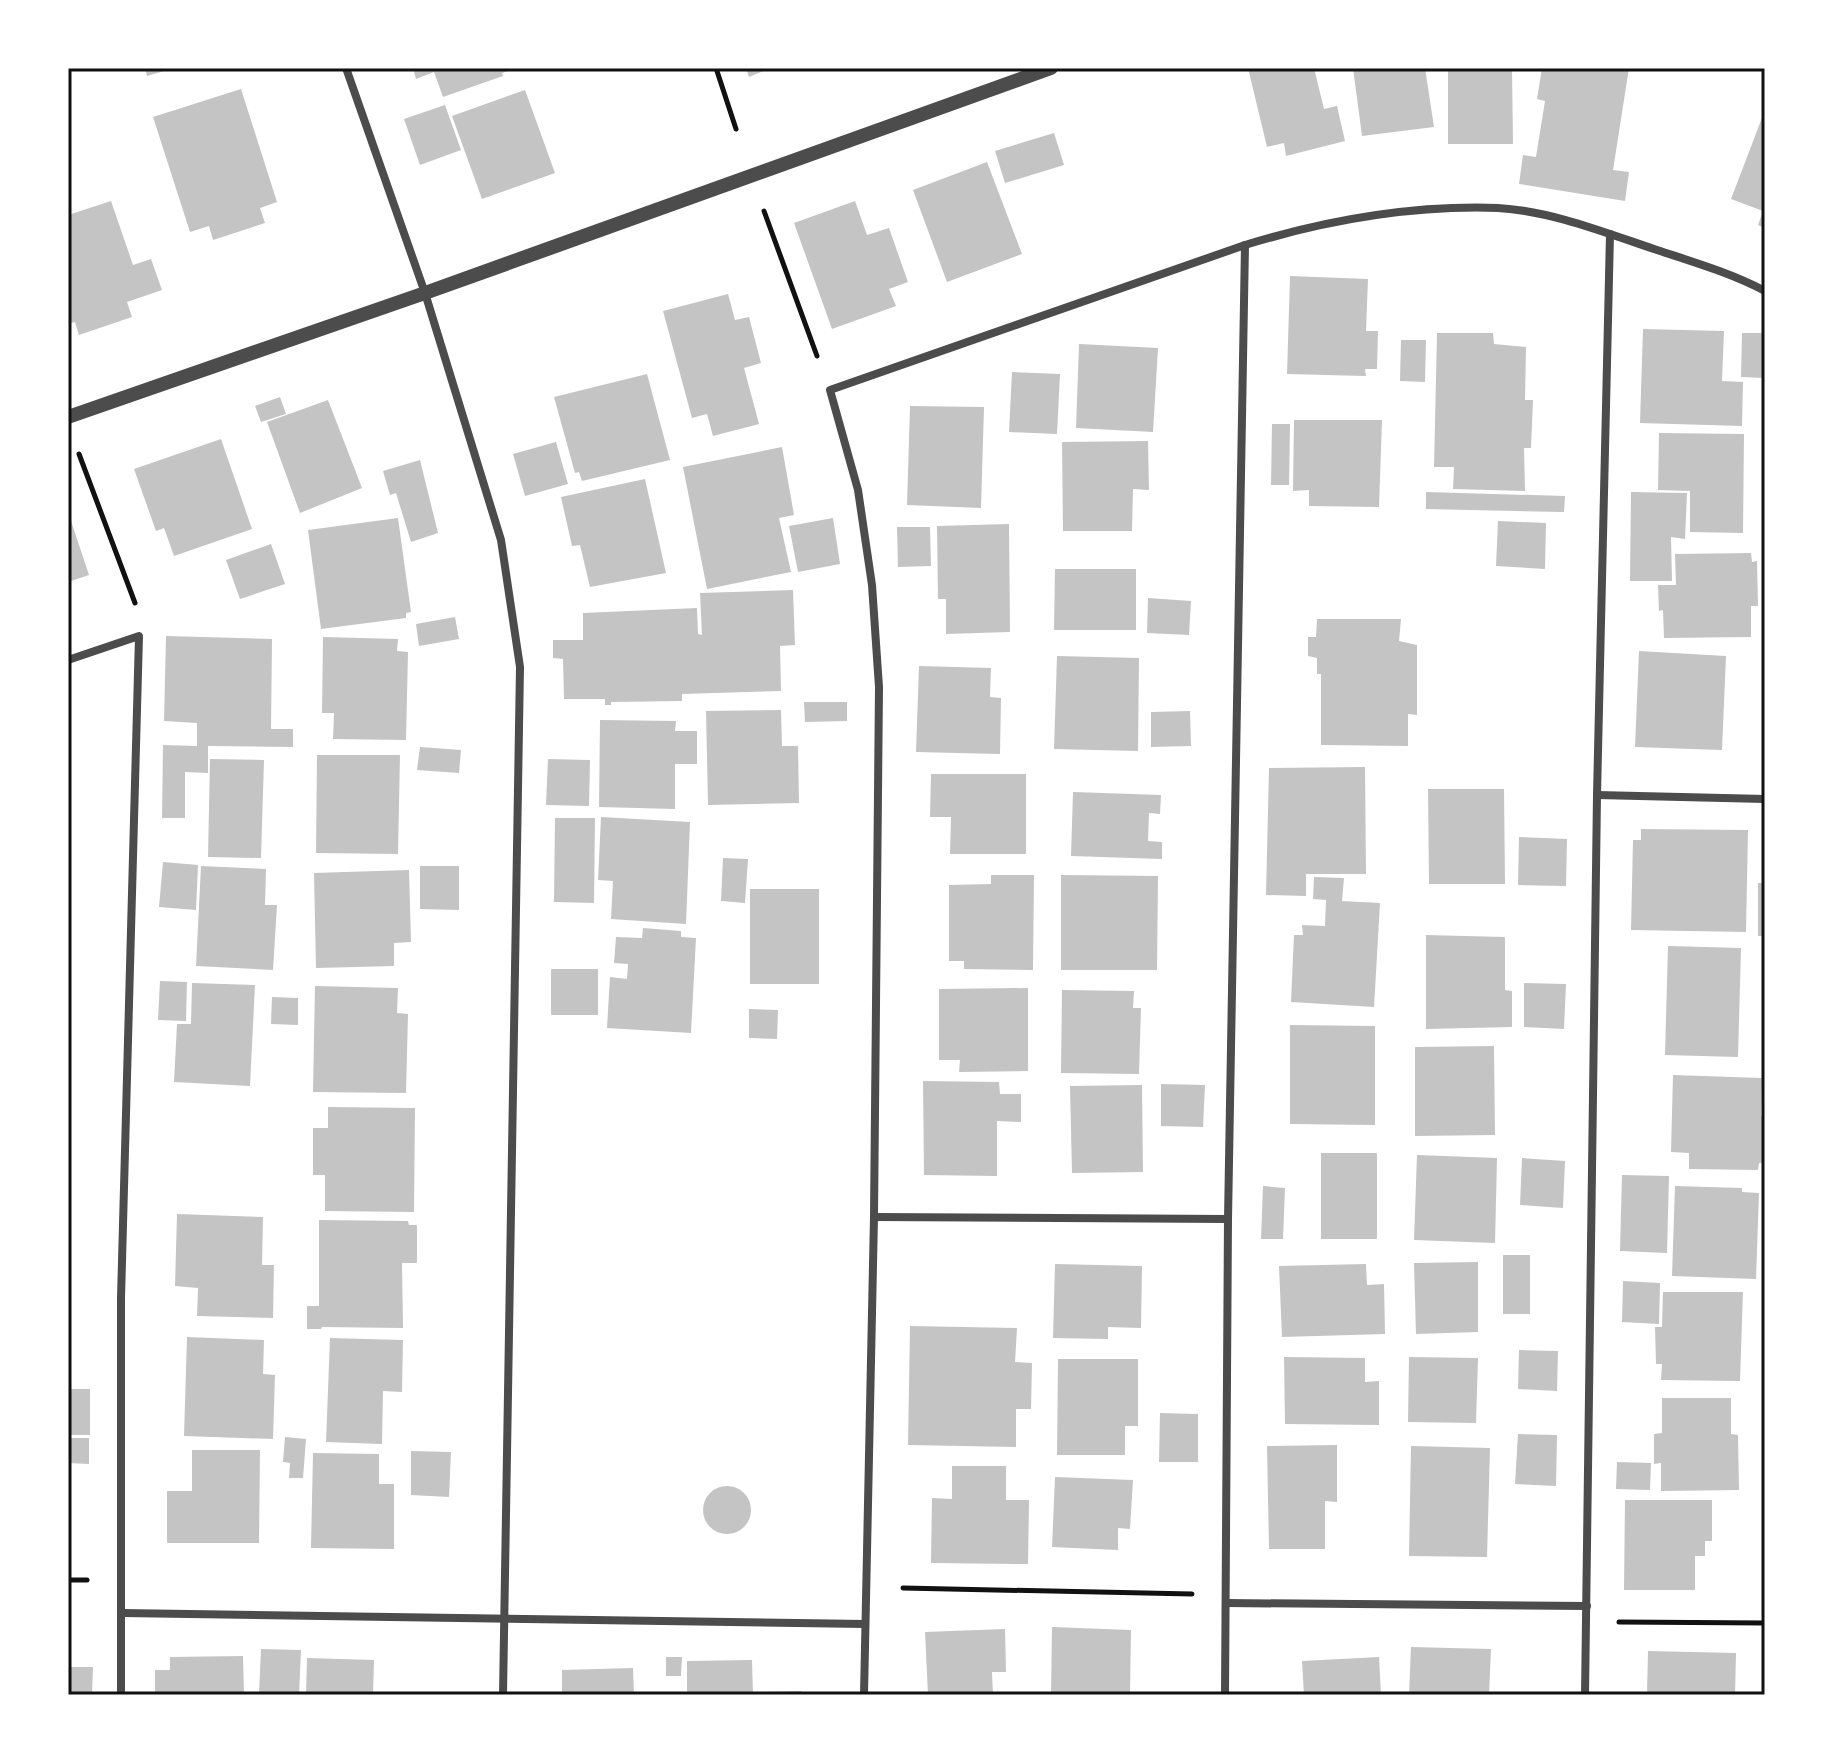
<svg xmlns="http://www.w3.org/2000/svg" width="1833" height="1763" font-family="'Exo 2',sans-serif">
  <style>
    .building { fill: #c4c4c4 }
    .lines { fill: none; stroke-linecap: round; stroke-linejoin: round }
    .path { stroke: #111; stroke-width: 5 }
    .minor { stroke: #4c4c4c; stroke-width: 8 }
    .tertiary { stroke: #4c4c4c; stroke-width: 14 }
    .neatline { fill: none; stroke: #111; stroke-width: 3 }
  </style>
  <rect width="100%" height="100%" fill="#fff"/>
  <!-- building -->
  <g class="building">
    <path d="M145 68H171V69L147 76Z"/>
    <path d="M413 68H507L508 71 502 73 503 76 443 97 434 72 416 79Z"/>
    <path d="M746 68H771L749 77Z"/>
    <path d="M1248 68H1314L1324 109 1337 106 1345 141 1286 156 1284 143 1267 147Z"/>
    <path d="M1353 68H1425L1434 127 1362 136Z"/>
    <path d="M1448 68H1512L1513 144H1448Z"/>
    <path d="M1542 68H1629L1613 170 1629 172 1625 201 1519 184 1523 155 1536 157 1545 101 1537 99Z"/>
    <path d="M241 89 277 202 260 208 265 223 213 240 209 226 190 232 153 117Z"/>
    <path d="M525 90 555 173 482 199 452 116Z"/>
    <path d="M445 105 461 150 420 165 404 119Z"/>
    <path d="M1765 110V228L1758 225 1763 211 1731 199Z"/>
    <path d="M1054 133 1064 165 1005 183 995 151Z"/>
    <path d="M987 162 1022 254 947 282 913 190Z"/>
    <path d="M111 201 133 265 151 259 162 290 127 302 132 317 79 335 75 322 68 324V215Z"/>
    <path d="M855 201 867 235 889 228 908 282 889 289 896 306 832 329 794 223Z"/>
    <path d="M1290 276 1368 279 1366 331H1378L1377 369H1365L1366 376 1287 374Z"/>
    <path d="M728 294 735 320 749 317 761 363 744 368 759 424 713 436 707 414 692 418 663 311Z"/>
    <path d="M1643 329 1724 331 1722 381 1743 382 1742 426 1640 423Z"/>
    <path d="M1437 333H1493L1494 344 1526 347 1525 400H1533L1531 448H1524L1525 491 1453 489 1454 467H1434Z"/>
    <path d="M1742 333H1765V378L1741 377Z"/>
    <path d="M1401 340H1426L1425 382 1400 381Z"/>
    <path d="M1079 344 1158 348 1153 432 1076 428Z"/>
    <path d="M1012 372 1060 374 1057 434 1009 432Z"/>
    <path d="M647 374 670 460 582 481 579 472 575 473 554 397Z"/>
    <path d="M280 397 286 414 261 422 255 406Z"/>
    <path d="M328 400 362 488 300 513 267 422Z"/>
    <path d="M910 406 984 407 981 508 907 505Z"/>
    <path d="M1294 420H1382L1379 507 1309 506V490L1293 491Z"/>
    <path d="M1272 424H1290L1289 485H1271Z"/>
    <path d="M1659 433 1744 434 1743 533 1690 532V491L1658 490Z"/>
    <path d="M221 439 252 529 174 556 164 528 156 531 134 469Z"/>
    <path d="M1148 441 1149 490 1133 489 1132 531H1063L1062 442Z"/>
    <path d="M556 442 568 484 525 496 513 454Z"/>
    <path d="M782 447 794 515 779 518 791 572 707 589 683 467Z"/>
    <path d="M420 460 438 533 411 542 396 493 390 495 383 471Z"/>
    <path d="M645 479 666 573 590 587 580 545 572 546 561 497Z"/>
    <path d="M1426 492 1565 496 1564 512 1426 509Z"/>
    <path d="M1631 492 1687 493 1685 539 1671 537 1672 581H1630Z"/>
    <path d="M68 512 89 575 68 582Z"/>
    <path d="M398 518 411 612 406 613V618L321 629 308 530Z"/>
    <path d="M833 518 840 564 798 572 789 526Z"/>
    <path d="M1498 521 1546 523 1545 569 1496 566Z"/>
    <path d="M1009 524 1010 632 946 634V599H938L937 526Z"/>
    <path d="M897 527H930L931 566 898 567Z"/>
    <path d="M271 544 285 584 240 599 226 560Z"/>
    <path d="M1751 553 1752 562 1757 561 1758 606H1751V637L1664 638 1663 610 1659 611 1658 585H1676L1675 554Z"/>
    <path d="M1055 569H1136V630H1054Z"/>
    <path d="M793 590 795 645 780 646 781 691 682 694V701L611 702V705H605V699H564L563 659 553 658V640H583V613L697 608 698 634 702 635 700 593Z"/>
    <path d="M1148 598 1191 601 1189 635 1147 633Z"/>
    <path d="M455 617 459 639 419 646 416 624Z"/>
    <path d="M1317 619H1401L1399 641 1417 645V715L1408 714V746L1321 745V674H1317V658L1308 656V637H1316Z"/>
    <path d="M166 636 272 639 271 729H293V747L208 746V773L185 772V818H162L163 745 197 746V723L164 721Z"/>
    <path d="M323 637 398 639 397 651 408 652 406 740 333 739 334 713H322Z"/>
    <path d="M1639 651 1726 656 1722 750 1635 747Z"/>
    <path d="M1057 656 1139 658 1138 751 1054 749Z"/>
    <path d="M919 666 991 668 990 697 1001 698 1000 754 916 752Z"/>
    <path d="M804 702H847V721L805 722Z"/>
    <path d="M781 710 782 746H798L799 803 708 805 706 711Z"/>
    <path d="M1190 711 1191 746 1151 747V712Z"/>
    <path d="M600 720 676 721 675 731H697V764H675V809L599 807Z"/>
    <path d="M420 747 461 750 459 773 417 770Z"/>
    <path d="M317 755H400L398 854 316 853Z"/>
    <path d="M210 759 264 760 261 858 208 857Z"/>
    <path d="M548 759 590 760 589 806 546 805Z"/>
    <path d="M1365 767 1366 874H1306V896L1266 895 1269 768Z"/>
    <path d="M931 774H1026V854H950L951 817H930Z"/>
    <path d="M1428 789H1504L1505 884H1429Z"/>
    <path d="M1073 792 1161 795 1160 814 1149 813 1148 841 1162 842V859L1071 856Z"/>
    <path d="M601 817 690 822 686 924 611 919 613 881 598 880Z"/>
    <path d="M555 818H595L594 903 554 902Z"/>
    <path d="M1641 829 1748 830 1746 932 1631 930 1633 840H1641Z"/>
    <path d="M1519 837 1567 839 1566 886 1518 885Z"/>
    <path d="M723 858 748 859 745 903 721 901Z"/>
    <path d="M163 862 198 865 196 910 159 907Z"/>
    <path d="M201 866 266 869 265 905H277L273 970 196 966Z"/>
    <path d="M420 866H459V910L420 909Z"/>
    <path d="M409 870 411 942 394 943V966L316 968 314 873Z"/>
    <path d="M991 875H1034L1033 970 964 969V961H949V885L991 884Z"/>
    <path d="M1061 875 1158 876 1157 970H1061Z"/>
    <path d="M1314 877 1344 878 1342 901 1380 903 1374 1007 1291 1002 1294 935H1303L1302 925 1325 926 1326 900 1313 899Z"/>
    <rect x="1758" y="883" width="7" height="53"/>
    <rect x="750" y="889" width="69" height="95"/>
    <path d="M643 928 681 931V937L696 938 691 1033 607 1028 610 977 627 979 628 964 614 963 616 937 642 938Z"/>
    <path d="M1426 935 1505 937V990L1512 991V1027L1426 1029Z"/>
    <path d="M1668 946 1741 948 1738 1057 1665 1055Z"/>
    <rect x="551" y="969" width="47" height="46"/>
    <path d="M160 981 187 982 186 1021 158 1020Z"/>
    <path d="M192 983 255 985 250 1086 174 1082 177 1024H191Z"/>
    <path d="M1524 983 1566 984 1564 1029 1524 1027Z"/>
    <path d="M315 986 398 988 397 1013 408 1014 406 1093 313 1092Z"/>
    <path d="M1028 988V1071L959 1072 960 1060H939V989Z"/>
    <path d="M1062 990 1134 991 1133 1008H1141L1139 1074 1061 1073Z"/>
    <path d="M272 997 298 998V1025L271 1024Z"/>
    <path d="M749 1009 778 1010 777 1039 749 1038Z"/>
    <path d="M1290 1025 1375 1026V1125L1290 1124Z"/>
    <path d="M1494 1046 1495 1135 1415 1136V1047Z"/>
    <path d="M1673 1075 1762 1078 1761 1116H1764L1762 1163H1759L1758 1170 1689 1169V1153L1671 1152Z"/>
    <path d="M923 1081 999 1082 1000 1094H1021V1122L997 1121V1176L924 1175Z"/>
    <path d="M1161 1084 1205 1085 1203 1127 1161 1126Z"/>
    <path d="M1142 1085 1143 1172 1072 1173 1070 1086Z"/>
    <path d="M328 1107 415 1108 414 1212 325 1211V1175H313V1128H328Z"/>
    <rect x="1321" y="1153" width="56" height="86"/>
    <path d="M1417 1155 1497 1158 1495 1243 1414 1240Z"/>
    <path d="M1522 1158 1565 1161 1563 1208 1520 1205Z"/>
    <path d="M1622 1175 1669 1176 1667 1253 1620 1251Z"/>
    <path d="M1263 1186 1285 1188 1283 1239H1261Z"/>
    <path d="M1675 1186 1742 1188V1192L1759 1193 1756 1279 1672 1276Z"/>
    <path d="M177 1214 263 1217 262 1265H274L273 1318 197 1316 198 1288 175 1286Z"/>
    <path d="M319 1220 408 1221 409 1225H417V1263H402L403 1328 322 1327 321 1329H307V1306H319Z"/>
    <rect x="1503" y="1255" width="27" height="59"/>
    <path d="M1478 1262V1332L1416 1334 1414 1263Z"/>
    <path d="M1055 1264 1142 1266 1141 1328 1108 1327V1339L1053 1338Z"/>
    <path d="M1366 1264 1367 1285 1384 1284 1385 1334 1282 1337 1279 1266Z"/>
    <path d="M1623 1281 1660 1283 1659 1324 1622 1322Z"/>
    <path d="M1663 1292H1743L1740 1381 1661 1380 1662 1364H1656L1655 1327H1662Z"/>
    <path d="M910 1326 1017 1328 1015 1362 1032 1363 1031 1409H1016V1447L908 1445Z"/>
    <path d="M187 1337 264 1340 263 1374 275 1375 273 1439 184 1436Z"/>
    <path d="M330 1338 403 1340 402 1392 383 1391 382 1444 326 1442Z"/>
    <path d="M1519 1350 1558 1351 1557 1391 1518 1389Z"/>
    <path d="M1284 1357 1365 1358V1382L1379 1381V1425L1285 1424Z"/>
    <path d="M1409 1357 1478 1358 1476 1423 1408 1422Z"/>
    <path d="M1058 1359H1138V1426H1125V1455H1057Z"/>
    <rect x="68" y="1389" width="22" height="46"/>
    <path d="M1662 1398H1731V1434L1738 1435 1739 1490 1661 1491V1463L1654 1464V1434L1662 1433Z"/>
    <path d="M1160 1413 1198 1414V1462H1159Z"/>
    <path d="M1518 1434 1557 1435 1556 1486 1515 1484Z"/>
    <path d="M285 1437 306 1439 303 1478H289L290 1463 283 1462Z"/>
    <path d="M68 1438H89V1464L68 1463Z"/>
    <path d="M1337 1445V1502L1325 1501V1549H1269L1267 1446Z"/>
    <path d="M1411 1446 1490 1448 1487 1557 1409 1556Z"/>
    <path d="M192 1450H260L259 1543H167V1491H192Z"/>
    <path d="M411 1451 451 1452 449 1497 411 1495Z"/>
    <path d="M313 1453 379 1454V1484H394V1549L311 1548Z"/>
    <path d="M1617 1462 1651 1463 1650 1490 1616 1489Z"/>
    <path d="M952 1466H1006V1500H1029L1028 1564 931 1563 932 1498 952 1499Z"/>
    <path d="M1055 1477 1133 1480 1130 1529 1118 1528V1550L1052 1547Z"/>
    <circle cx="727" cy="1510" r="24"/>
    <path d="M1625 1500H1712V1541H1705V1556H1695V1590H1624Z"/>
    <path d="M1052 1627 1131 1630 1130 1695H1051Z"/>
    <path d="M1005 1629 1006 1672H992L993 1695H928L925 1632Z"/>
    <path d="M1411 1647 1491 1649 1489 1695H1409Z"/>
    <path d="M261 1649 301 1650 299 1695 259 1694Z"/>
    <path d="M1648 1651 1736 1653 1735 1695H1647Z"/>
    <path d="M243 1656 244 1695H155V1670H170V1657Z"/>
    <path d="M666 1657H682L681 1676H666Z"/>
    <path d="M1379 1657 1381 1695H1304L1302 1661Z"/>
    <path d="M307 1658 374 1660 373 1695H306Z"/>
    <path d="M752 1660 753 1695H687V1661Z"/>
    <path d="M68 1667H93L92 1695H68Z"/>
    <path d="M633 1668 634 1695H562V1670Z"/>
    <path d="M802 1691V1695H765V1692Z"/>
  </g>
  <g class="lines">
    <!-- path -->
    <g class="path">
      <path d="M716 68 736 129"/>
      <path d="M764 211 817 356"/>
      <path d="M79 454 135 603"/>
      <path d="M68 1580H87"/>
      <path d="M903 1588 1192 1594"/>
      <path d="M1619 1622 1765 1623"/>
    </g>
    <!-- minor -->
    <g class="minor">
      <path d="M346 68 425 293 501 540 520 667 503 1695"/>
      <path d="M68 660 139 636 121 1298V1695"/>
      <path d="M1597 795 1765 799"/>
      <path d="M874 1217 1228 1219"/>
      <path d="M1226 1603 1587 1606"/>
      <path d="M122 1613 865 1624"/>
      <path d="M864 1695 874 1217 879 687 872 585 858 490 830 390 1245 245C1327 220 1412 205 1498 208 1552 211 1606 233 1657 250 1693 262 1731 273 1765 291"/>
      <path d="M1225 1695 1228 1219 1245 245"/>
      <path d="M1585 1695 1597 795 1610 234"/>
    </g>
    <!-- tertiary -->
    <path class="tertiary" d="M68 417 425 293 1051 68"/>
  </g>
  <!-- border -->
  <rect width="1833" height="1763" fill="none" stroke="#ffffff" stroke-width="140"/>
  <rect x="70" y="70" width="1693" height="1623" class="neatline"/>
</svg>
